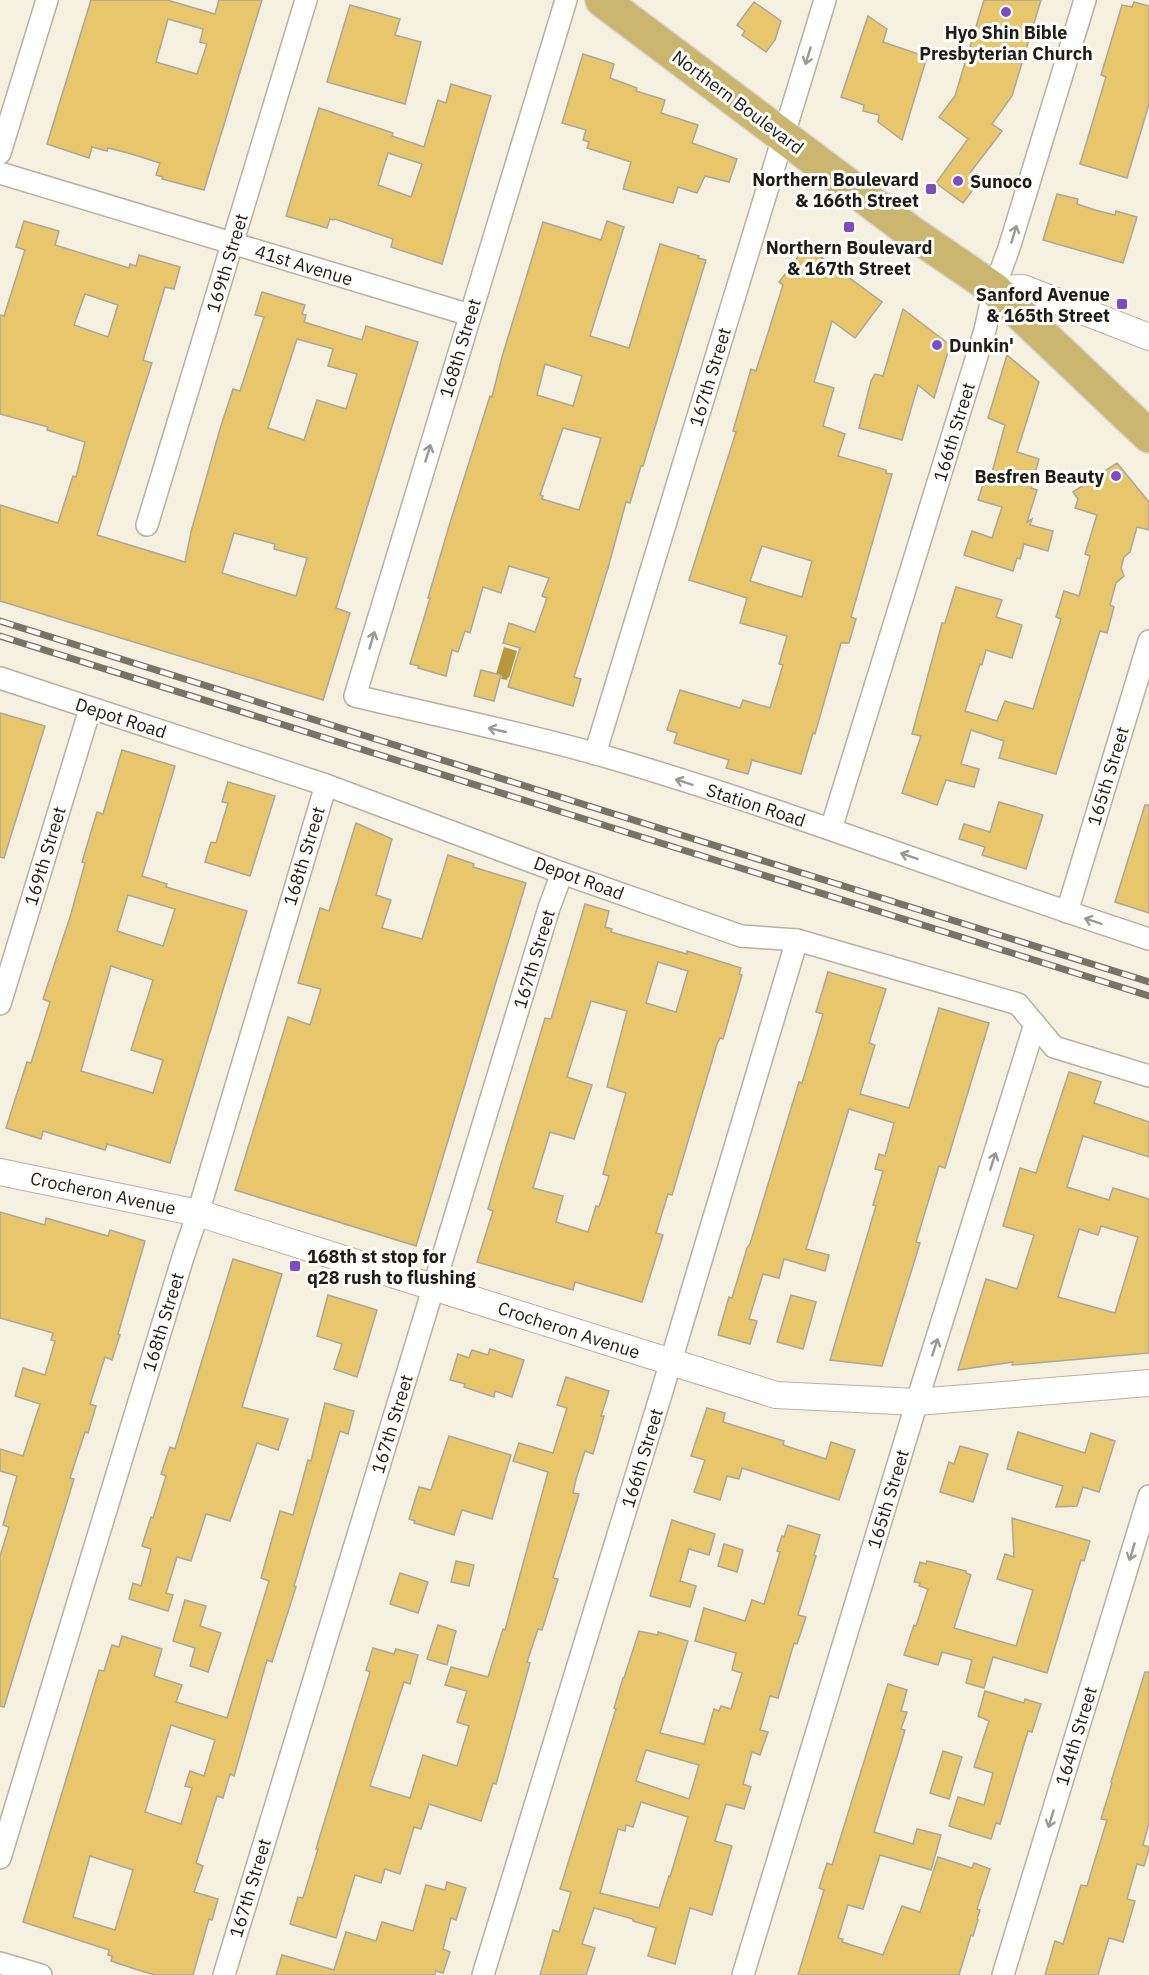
<svg xmlns="http://www.w3.org/2000/svg" width="1149" height="1975" font-family="'IBM Plex Sans',sans-serif">
  <style>
    .water { fill: #b7973c }
    .building { fill: #e7c66c; stroke: #ada798; stroke-width: 1.5; fill-rule: evenodd }
    .lines { fill: none; stroke-linecap: round; stroke-linejoin: round }
    .minor-casing { stroke: #b6b1a1; stroke-width: 24 }
    .tertiary-casing { stroke: #b6b1a1; stroke-width: 28 }
    .primary-casing { stroke: #d6d6d5; stroke-width: 36 }
    .minor { stroke: #fff; stroke-width: 21 }
    .tertiary { stroke: #fff; stroke-width: 26 }
    .primary { stroke: #cbb670; stroke-width: 33 }
    .rail-casing { stroke: #777369; stroke-width: 7 }
    .rail { stroke: #fffefa; stroke-width: 4.5; stroke-dasharray: 14; stroke-linecap: butt }
    .oneway { stroke: #9a9996 }
    .poi-dot { fill: #7e4bc3; stroke: #fffefa; stroke-width: 2 }
    .labels { text-anchor: middle; dominant-baseline: central; stroke-width: 6; stroke-linejoin: round; paint-order: stroke }
    .poi-label { font-size: 18px; font-weight: bold; fill: #1e1c16; stroke: #fffefa; text-anchor: end }
    .street-label { font-size: 18px; fill: #1e1c16; stroke: #fffefa }
  </style>
  <rect width="100%" height="100%" fill="#f6f0e0"/>
  <!-- water -->
  <path class="water" d="M504 647 517 651 509 678 508 677 507 680 501 679 502 676 496 674Z"/>
  <!-- building -->
  <g class="building">
    <path d="M91 0H167L215 14 219 0H262L204 190 162 179 163 177 156 175 160 163 128 153 108 148 107 151 92 147 89 158 47 144ZM168 19 203 29 200 42 207 44 197 74 156 62Z"/>
    <path d="M984 0H1041L1012 96 992 124 1002 131 970 173 980 180 963 203 936 183 968 139 939 117 955 96Z"/>
    <path d="M754 2 781 21 775 40 766 52 742 35 745 31 737 25Z"/>
    <path d="M1134 2 1149 6V104L1127 178 1080 164 1106 77 1101 75 1122 5 1132 7Z"/>
    <path d="M350 5 400 19 395 35 421 42 405 104 327 82Z"/>
    <path d="M868 16 887 29 883 42 927 57 902 140 878 122 879 115 863 111 864 105 841 97Z"/>
    <path d="M583 54 614 64 610 78 637 88 636 91 665 100 661 113 698 125 692 143 737 159 729 182 705 176 697 193 678 187 673 203 623 189 631 162 587 148 589 142 583 140 586 130 562 123Z"/>
    <path d="M451 84 491 96 442 264 391 247 393 239 335 219 334 220 330 219 327 228 286 216 319 108 393 133 392 136 424 147 438 100 446 103ZM388 153 422 164 411 197 378 185Z"/>
    <path d="M1057 194 1078 199 1077 204 1095 210 1115 215 1116 211 1137 217 1123 263 1043 240Z"/>
    <path d="M24 221 59 231 55 245 129 268 130 264 136 266 139 255 180 267 174 289 165 287 143 360 152 363 97 535 185 562 191 532 220 429 233 389 240 391 264 317 255 315 262 292 305 305 302 314 306 315 304 322 362 340 366 326 418 342 336 608 350 613 323 700 0 601V505L58 523 73 476 76 477 85 442 47 430 48 427 0 414V315L4 316 25 250 16 247ZM85 294 118 305 108 337 74 325ZM297 339 333 349 328 366 357 374 346 409 317 400 304 440 268 428ZM234 533 275 544 274 549 307 558 296 596 222 573Z"/>
    <path d="M607 221 624 227 590 336 629 348 660 244 699 256 698 258 706 260 643 466H641L630 503 626 502 608 568 574 677 581 679 573 706 508 687 520 648 503 643 509 623 535 632 547 598 542 596 549 578 509 566 501 593 483 587 470 633 465 631 458 652 452 650 446 676 418 668 419 666 410 664 430 598H428L449 526 490 396 492 397 502 357 543 222 601 240ZM545 364 582 376 573 406 537 395ZM563 428 601 438 579 510 542 499 543 496 540 495Z"/>
    <path d="M806 246 882 302 855 338 832 321 814 382 834 388 823 426 845 434 838 456 886 470V473L892 474 851 617 856 619 849 643H841L815 734 813 733 801 774 752 760 748 774 726 768 729 760 674 743 677 733 667 730 680 690 740 708 743 700 770 708 783 665 779 664 787 636 740 623 747 598 689 580 736 432 733 431 751 369 756 371 783 285 779 282ZM762 546 812 561 802 597 750 581Z"/>
    <path d="M903 309 950 345 934 398 918 385 902 440 859 428 871 381 875 374 883 376Z"/>
    <path d="M1007 355 1039 382 1017 452 1039 459 1031 488 1037 490 1027 522 1032 519 1030 525 1053 531 1048 551 1024 544 1020 559 1017 558 1013 571 964 555 972 531 992 538 1002 507 978 500 986 475 991 476 1005 425 988 418Z"/>
    <path d="M1117 463 1149 502V530L1137 527 1130 552 1124 557 1121 568 1124 576 1116 583 1110 605 1114 607 1107 633 1100 631 1056 774 999 758 1004 741 971 730 961 764 979 769 974 787 946 780 937 805 902 793 921 736 912 734 924 690 942 623H945L956 587 1002 600 996 617 1022 625 1012 658 986 650 982 665 980 664 965 711 997 721 1005 701 1033 709 1061 619 1056 617 1064 591 1079 596 1090 556 1085 554 1097 515 1075 508 1078 499 1073 492Z"/>
    <path d="M481 670 501 675 494 701 474 696Z"/>
    <path d="M0 713 45 726 4 858 0 857Z"/>
    <path d="M122 750 175 766 142 876 167 884 166 887 247 911 170 1163 107 1144 105 1150 43 1131 41 1139 6 1128 27 1062 31 1063 50 1002 43 999 71 914 85 863 82 862 97 812 103 814ZM128 895 175 909 163 946 117 931ZM111 966 153 980 131 1050 163 1060 153 1093 81 1071Z"/>
    <path d="M228 782 275 796 250 876 205 862 211 842 216 843 228 803 222 802Z"/>
    <path d="M999 802 1043 815 1026 869 982 855 985 847 959 839 964 824 990 832Z"/>
    <path d="M1145 805H1149V913L1115 902Z"/>
    <path d="M356 823 392 839 376 895 391 900 382 928 422 939 448 855 474 864 473 867 526 883 416 1246 235 1190 288 1017 310 1025 321 989 298 983 320 908 329 911Z"/>
    <path d="M585 904 609 911 605 927 612 929 611 932 687 954V951L741 968 739 974 742 975 723 1039 720 1038 717 1044 672 1195 668 1194 656 1233 663 1235 642 1302 575 1282 573 1290 477 1262 493 1211 488 1209 501 1164 545 1018 551 1019ZM658 962 688 971 676 1012 646 1003ZM591 1001 627 1011 607 1087 626 1093 603 1174 609 1176 599 1207 596 1206 588 1232 556 1222 563 1196 533 1188 550 1132 574 1139 592 1085 567 1077Z"/>
    <path d="M828 972 886 989 869 1043 875 1045 860 1094 909 1108 939 1008 989 1023 945 1168 939 1166 916 1242 920 1243 882 1366 830 1360 876 1206 873 1205 883 1171 875 1169 879 1154 885 1156 894 1123 849 1109 806 1249 829 1255 825 1271 784 1259 779 1278 763 1274 749 1319 757 1321 750 1344 718 1335 729 1297 732 1298 747 1248 750 1244 799 1082 802 1083 823 1014 816 1012Z"/>
    <path d="M1069 1072 1101 1082 1094 1103 1149 1122V1157L1083 1136 1067 1187 1109 1200 1113 1188 1149 1199V1353L1012 1365 1013 1362 958 1370 986 1279 1017 1289 1034 1235 1003 1226 1020 1168 1036 1173ZM1101 1226 1138 1237 1115 1313 1058 1297 1079 1229 1098 1235Z"/>
    <path d="M0 1212 45 1225 46 1218 108 1236 110 1230 145 1241 118 1334 120 1335 112 1360 105 1357 90 1404 96 1406 88 1433 85 1432 70 1478 74 1479 4 1707 0 1706V1556L9 1527 3 1525 17 1476 0 1471V1449L23 1456 40 1404 15 1396 23 1368 45 1375 55 1341 51 1340 53 1333 0 1318Z"/>
    <path d="M233 1259 282 1274 242 1407 288 1419 278 1450 257 1443 230 1521 206 1514 191 1561 177 1557 166 1593 173 1595 168 1611 129 1599 133 1583 141 1586 151 1549 142 1546 151 1517 153 1518 166 1476 161 1474 170 1447 175 1449Z"/>
    <path d="M328 1295 377 1310 357 1377 334 1369 342 1344 317 1336Z"/>
    <path d="M791 1295 816 1302 803 1349 777 1342Z"/>
    <path d="M490 1349 524 1360 512 1397 495 1391 494 1397 464 1387 465 1384 450 1380 458 1354 469 1358 472 1350 488 1355Z"/>
    <path d="M566 1377 609 1391 601 1416H604L593 1454 585 1451 576 1479 573 1493 579 1494 553 1578 558 1579 542 1630 538 1629 527 1662 530 1663 496 1784 493 1783 481 1821 429 1804 421 1829 414 1827 400 1874 385 1869 381 1883 355 1875 336 1938 290 1924 298 1897 303 1898 318 1849H316L370 1672 366 1670 373 1648 394 1654 396 1649 418 1655 410 1684 404 1682 370 1786 410 1798 423 1755 457 1766 469 1726 457 1722 467 1691 445 1685 451 1667 488 1677 503 1629 505 1630 548 1472 513 1461 519 1443 553 1453 567 1408 557 1405Z"/>
    <path d="M325 1403 354 1411 348 1434 340 1431 294 1586 296 1587 272 1662 267 1660 234 1776 230 1774 223 1798 217 1796 196 1863 203 1866 194 1892 218 1899 212 1920 209 1919 193 1975H155L138 1970 111 1961 112 1956 108 1955 109 1950 23 1922 99 1670 104 1671 112 1645 119 1647 122 1636 162 1649 154 1676 182 1685 176 1702 227 1718 269 1581 261 1578 280 1511 293 1515 308 1460 311 1461ZM171 1725 215 1740 204 1776 190 1771 185 1786 192 1788 181 1824 145 1812ZM90 1856 133 1870 115 1930 73 1917Z"/>
    <path d="M707 1408 725 1413 723 1422 784 1441 783 1445 826 1459 831 1442 855 1450 839 1500 742 1468 739 1479 727 1476 720 1500 694 1492 705 1460 691 1456Z"/>
    <path d="M1018 1432 1085 1453 1091 1433 1115 1441 1099 1492 1083 1487 1077 1506 1056 1507 1063 1486 1007 1469Z"/>
    <path d="M449 1436 511 1455 492 1519 462 1510 454 1535 414 1523 415 1521 409 1519 419 1487 431 1490Z"/>
    <path d="M960 1446 988 1454 973 1502 940 1492 949 1462 954 1464Z"/>
    <path d="M1012 1518 1090 1541 1084 1561 1081 1560 1047 1673 993 1657 984 1688 966 1683 972 1660 942 1652 938 1665 904 1655 914 1625 916 1626 928 1589 919 1586 920 1583 914 1582 920 1562 926 1564 927 1561 966 1571V1573L971 1575 954 1628 1016 1646 1033 1590 997 1579 1005 1554 1014 1557Z"/>
    <path d="M672 1520 715 1534 709 1555 689 1549 680 1581 696 1586 690 1607 650 1596Z"/>
    <path d="M788 1525 820 1535 814 1555 816 1556 798 1615 806 1617 797 1644 794 1643 778 1698 770 1696 760 1730 768 1732 760 1755 752 1752 743 1784 751 1787 744 1809 726 1804 715 1841 732 1846 712 1915 690 1908 675 1964 648 1956 656 1928 633 1921V1919L594 1908 582 1944 595 1948 586 1975H540L553 1930 559 1932 571 1892 560 1889 616 1709 614 1708 623 1678H624L639 1631 658 1635V1632L688 1641 660 1733 704 1744 714 1709 719 1711 721 1706 731 1709 742 1673 732 1670 736 1653 695 1641 704 1608 745 1621 752 1600 764 1604 780 1552 777 1551 782 1536 784 1537ZM646 1750 699 1765 689 1799 636 1781ZM641 1802 688 1817 670 1877 669 1876 659 1908 600 1893 618 1829 625 1831 626 1825 633 1827Z"/>
    <path d="M724 1544 743 1550 737 1572 718 1566Z"/>
    <path d="M456 1561 474 1565 469 1586 451 1582Z"/>
    <path d="M400 1573 428 1582 418 1613 390 1604Z"/>
    <path d="M185 1600 206 1606 200 1626 221 1633 208 1672 190 1666 195 1648 173 1641Z"/>
    <path d="M438 1625 456 1631 447 1665 427 1659Z"/>
    <path d="M1145 1672H1149V1823L1143 1845 1149 1847V1849L1144 1866 1137 1864 1127 1899 1135 1901 1123 1942 1109 1938 1098 1975H1045L1055 1941 1063 1944 1081 1885 1087 1886 1107 1820 1101 1819 1112 1783 1111 1782Z"/>
    <path d="M888 1684 907 1690 901 1711 907 1712 901 1729 905 1730 874 1832 913 1844 917 1829 941 1835 931 1870 880 1855 863 1909 848 1905 838 1938 843 1939 842 1942 883 1955 902 1906 920 1912 938 1857 972 1868 974 1863 990 1869 977 1909 980 1910 977 1919 978 1920 973 1936 971 1935 959 1975H798L824 1890 819 1888 827 1863 832 1865Z"/>
    <path d="M985 1691 1024 1703 1025 1699 1041 1704 1032 1732 1028 1731 1000 1824 996 1823 991 1839 949 1826 958 1797 984 1805 993 1773 974 1767 989 1721 978 1716Z"/>
    <path d="M943 1751 962 1757 949 1799 930 1793Z"/>
    <path d="M447 1882 466 1888 456 1920 451 1918 443 1949 450 1952 443 1973 436 1971 435 1975H276L282 1955 334 1970 346 1932 376 1941 382 1922 413 1931 426 1885 445 1890Z"/>
  </g>
  <g class="lines">
    <!-- minor casing -->
    <g class="minor-casing">
      <g id="minor">
        <path d="M566 0 355 696C434 715 515 731 593 753 781 807 963 879 1149 939"/>
        <path d="M0 153 47 0"/>
        <path d="M0 173 470 315"/>
        <path d="M147 525 306 0"/>
        <path d="M0 678 326 785 562 873 741 936 797 940 1018 1004 1054 1047 1149 1076"/>
        <path d="M595 754 825 0"/>
        <path d="M831 829 985 330 994 289 1009 248 1085 0"/>
        <path d="M1067 912 1149 641"/>
        <path d="M0 1004 90 709"/>
        <path d="M0 1858 184 1254 198 1213 326 785"/>
        <path d="M0 1963 41 1975"/>
        <path d="M224 1975 549 908 562 873"/>
        <path d="M483 1975 659 1401 797 940"/>
        <path d="M743 1975 923 1382 1035 1024"/>
        <path d="M1003 1975 1149 1496"/>
      </g>
    </g>
    <!-- tertiary casing -->
    <g class="tertiary-casing">
      <g id="tertiary">
        <path d="M994 289 1023 288 1149 337"/>
        <path d="M0 1172 198 1213 776 1395 917 1402 1149 1383"/>
      </g>
    </g>
    <!-- primary casing -->
    <g class="primary-casing">
      <path id="primary" d="M602 0 908 230 994 289 1149 436"/>
    </g>
    <!-- minor -->
    <use href="#minor" class="minor"/>
    <!-- tertiary -->
    <use href="#tertiary" class="tertiary"/>
    <!-- primary -->
    <use href="#primary" class="primary"/>
    <!-- rail casing -->
    <g class="rail-casing">
      <g id="rail">
        <path d="M0 621 1149 982"/>
        <path d="M0 636 1149 996"/>
      </g>
    </g>
    <!-- rail -->
    <use href="#rail" class="rail"/>
  </g>
  <!-- one-way arrows -->
  <defs><path id="oneway-shaft" d="M-6 0H5M1.5-3L5.5 0L1.5 3" fill="none" stroke-width="1.6" stroke-linecap="round" stroke-linejoin="round" transform="scale(1.5)"/></defs>
  <g class="oneway">
    <use href="#oneway-shaft" transform="translate(808 56) rotate(107)"/>
    <use href="#oneway-shaft" transform="translate(1014 234) rotate(-73)"/>
    <use href="#oneway-shaft" transform="translate(428 453) rotate(-73)"/>
    <use href="#oneway-shaft" transform="translate(372 640) rotate(-73)"/>
    <use href="#oneway-shaft" transform="translate(497 730) rotate(-167)"/>
    <use href="#oneway-shaft" transform="translate(684 782) rotate(-162)"/>
    <use href="#oneway-shaft" transform="translate(909 856) rotate(-161)"/>
    <use href="#oneway-shaft" transform="translate(1093 921) rotate(-162)"/>
    <use href="#oneway-shaft" transform="translate(993 1161) rotate(-72)"/>
    <use href="#oneway-shaft" transform="translate(935 1347) rotate(-72)"/>
    <use href="#oneway-shaft" transform="translate(1132 1552) rotate(107)"/>
    <use href="#oneway-shaft" transform="translate(1051 1819) rotate(107)"/>
  </g>
  <!-- markers -->
  <g class="poi-dot">
    <circle cx="1006" cy="12" r="6"/>
    <circle cx="958" cy="181" r="6"/>
    <rect x="925" y="183" width="12" height="12" rx="3"/>
    <rect x="843" y="221" width="12" height="12" rx="3"/>
    <rect x="1116" y="298" width="12" height="12" rx="3"/>
    <circle cx="937" cy="345" r="6"/>
    <circle cx="1116" cy="476" r="6"/>
    <rect x="289" y="1260" width="12" height="12" rx="3"/>
  </g>
  <g class="labels">
    <!-- poi labels -->
    <g class="poi-label">
      <text x="1006" y="32" text-anchor="middle">Hyo Shin Bible<tspan x="1006" dy="21">Presbyterian Church</tspan></text>
      <text x="919" y="179">Northern Boulevard<tspan x="919" dy="21">&amp; 166th Street</tspan></text>
      <text x="970" y="181" text-anchor="start">Sunoco</text>
      <text x="849" y="247" text-anchor="middle">Northern Boulevard<tspan x="849" dy="21">&amp; 167th Street</tspan></text>
      <text x="1110" y="294">Sanford Avenue<tspan x="1110" dy="21">&amp; 165th Street</tspan></text>
      <text x="949" y="345" text-anchor="start">Dunkin'</text>
      <text x="1104" y="476">Besfren Beauty</text>
      <text x="307" y="1256" text-anchor="start">168th st stop for<tspan x="307" dy="21">q28 rush to flushing</tspan></text>
    </g>
    <!-- street labels -->
    <g class="street-label">
      <text transform="translate(738 102) rotate(37)">Northern Boulevard</text>
      <text transform="translate(227 263) rotate(-73)">169th Street</text>
      <text transform="translate(304 265) rotate(17)">41st Avenue</text>
      <text transform="translate(460 348) rotate(-73)">168th Street</text>
      <text transform="translate(710 377) rotate(-73)">167th Street</text>
      <text transform="translate(954 432) rotate(-73)">166th Street</text>
      <text transform="translate(121 718) rotate(18)">Depot Road</text>
      <text transform="translate(1108 776) rotate(-73)">165th Street</text>
      <text transform="translate(756 805) rotate(18)">Station Road</text>
      <text transform="translate(45 856) rotate(-73)">169th Street</text>
      <text transform="translate(304 856) rotate(-73)">168th Street</text>
      <text transform="translate(579 878) rotate(20)">Depot Road</text>
      <text transform="translate(534 959) rotate(-73)">167th Street</text>
      <text transform="translate(103 1193) rotate(12)">Crocheron Avenue</text>
      <text transform="translate(163 1322) rotate(-73)">168th Street</text>
      <text transform="translate(569 1330) rotate(18)">Crocheron Avenue</text>
      <text transform="translate(392 1424) rotate(-73)">167th Street</text>
      <text transform="translate(642 1458) rotate(-73)">166th Street</text>
      <text transform="translate(888 1499) rotate(-73)">165th Street</text>
      <text transform="translate(1076 1736) rotate(-73)">164th Street</text>
      <text transform="translate(250 1888) rotate(-73)">167th Street</text>
    </g>
  </g>
</svg>
